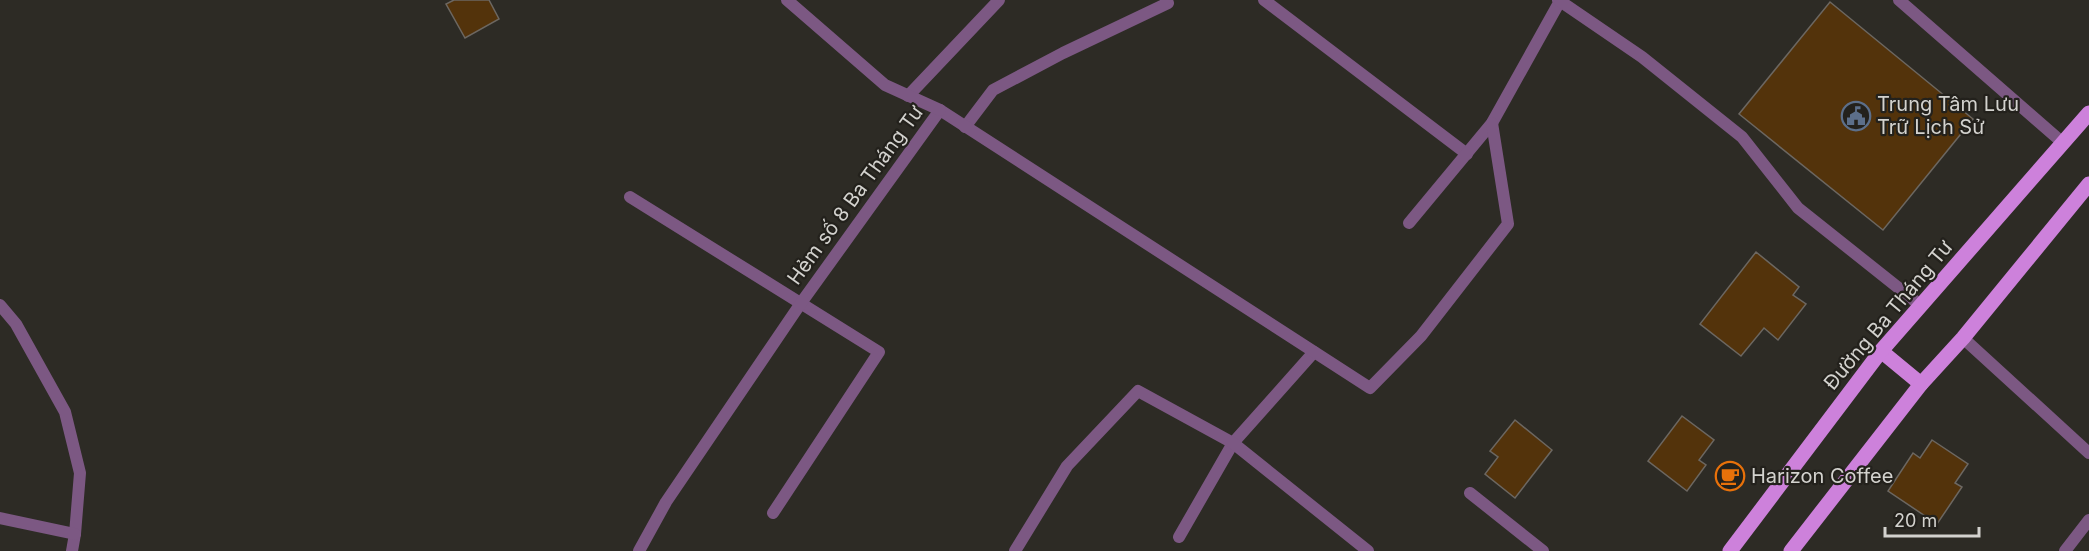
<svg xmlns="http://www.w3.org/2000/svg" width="2089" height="551" font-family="Inter,sans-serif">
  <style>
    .building { fill: #53330b; stroke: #6c6761; stroke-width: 1.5 }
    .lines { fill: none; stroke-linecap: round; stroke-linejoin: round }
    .lane { stroke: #7c5883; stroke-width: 12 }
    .street { stroke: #7c5883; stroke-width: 12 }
    .primary { stroke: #cd81db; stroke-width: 15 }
    .labels { text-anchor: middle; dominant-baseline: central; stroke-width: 4.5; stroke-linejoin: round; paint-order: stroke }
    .poi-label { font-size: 20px; fill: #d3d2ce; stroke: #23211c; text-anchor: start }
    .street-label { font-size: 20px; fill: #d3d2ce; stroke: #23211c }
  </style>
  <rect width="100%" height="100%" fill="#2d2b25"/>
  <!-- building -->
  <g class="building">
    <path d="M454 0H489L499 19 465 38 446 4Z"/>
    <path d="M1830 2 1973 119 1883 230 1739 114Z"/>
    <path d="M1756 252 1799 287 1793 295 1806 304 1778 340 1764 328 1741 356 1700 324Z"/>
    <path d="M1682 416 1714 440 1699 460 1706 465 1687 491 1648 461Z"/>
    <path d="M1515 420 1552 450 1515 498 1485 474 1498 457 1490 451Z"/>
    <path d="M1932 440 1968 464 1955 483 1962 487 1937 524 1888 491 1913 453 1920 458Z"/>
  </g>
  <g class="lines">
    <!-- lane -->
    <g class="lane">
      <path d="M1264 0 1467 154"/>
      <path d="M1899 0 2063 143"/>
      <path d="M908 96 999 0"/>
      <path d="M965 127 993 90 1063 53 1168 3"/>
      <path d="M630 197 879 352 773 513"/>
      <path d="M1409 223 1492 123 1560 1 1558 0"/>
      <path d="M0 305 16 324 65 412 80 473 75 534 72 551"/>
      <path d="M1470 493 1543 551"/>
      <path d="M0 518 75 534"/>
      <path d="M1179 537 1233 443 1314 352"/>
      <path d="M639 551 666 502 801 303 940 110 1370 388 1421 336 1508 224 1492 123"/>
      <path d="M1015 551 1067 466 1138 391 1233 443 1368 551"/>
      <path d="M2065 551 2089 520"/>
    </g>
    <!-- street -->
    <g class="street">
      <path d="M787 0 885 85 940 110"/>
      <path d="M1560 1 1642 57 1742 137 1798 208 1920 305"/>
      <path d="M1963 338 2089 453"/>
    </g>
    <!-- primary -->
    <g class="primary">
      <path d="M1881 351 1921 384"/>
      <path d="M1730 551 1881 351 2089 113"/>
      <path d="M1791 551 1921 384 1963 338 2089 184"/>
    </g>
  </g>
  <!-- icons -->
  <defs>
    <g id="civic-ring" transform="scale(1.5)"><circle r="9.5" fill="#23211c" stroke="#5c6f8a" stroke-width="1.5"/><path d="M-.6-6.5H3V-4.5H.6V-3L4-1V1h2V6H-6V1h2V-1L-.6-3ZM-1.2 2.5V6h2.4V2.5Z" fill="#5c6f8a"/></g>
    <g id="cafe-ring" transform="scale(1.5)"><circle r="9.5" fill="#23211c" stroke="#e8710a" stroke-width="1.5"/><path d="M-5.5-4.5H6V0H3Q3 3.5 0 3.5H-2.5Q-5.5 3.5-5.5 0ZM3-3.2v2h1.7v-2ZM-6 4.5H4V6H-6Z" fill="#e8710a"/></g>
  </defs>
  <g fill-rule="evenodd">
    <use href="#civic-ring" x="1856" y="116"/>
    <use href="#cafe-ring" x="1730" y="476"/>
  </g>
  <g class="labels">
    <!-- poi labels -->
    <g class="poi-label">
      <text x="1877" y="104">Trung Tâm Lưu<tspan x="1877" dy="23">Trữ Lịch Sử</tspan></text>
      <text x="1751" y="476">Harizon Coffee</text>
    </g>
    <!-- street labels -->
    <g class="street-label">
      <text transform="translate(855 195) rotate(-54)">Hẻm số 8 Ba Tháng Tư</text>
      <text transform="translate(1888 315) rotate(-50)">Đường Ba Tháng Tư</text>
    </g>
  </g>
  <!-- scale -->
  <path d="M1885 527v9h94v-9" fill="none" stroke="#d3d2ce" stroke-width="3"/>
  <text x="1894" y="527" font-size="18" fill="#d3d2ce" stroke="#23211c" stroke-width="4.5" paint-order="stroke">20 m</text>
</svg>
